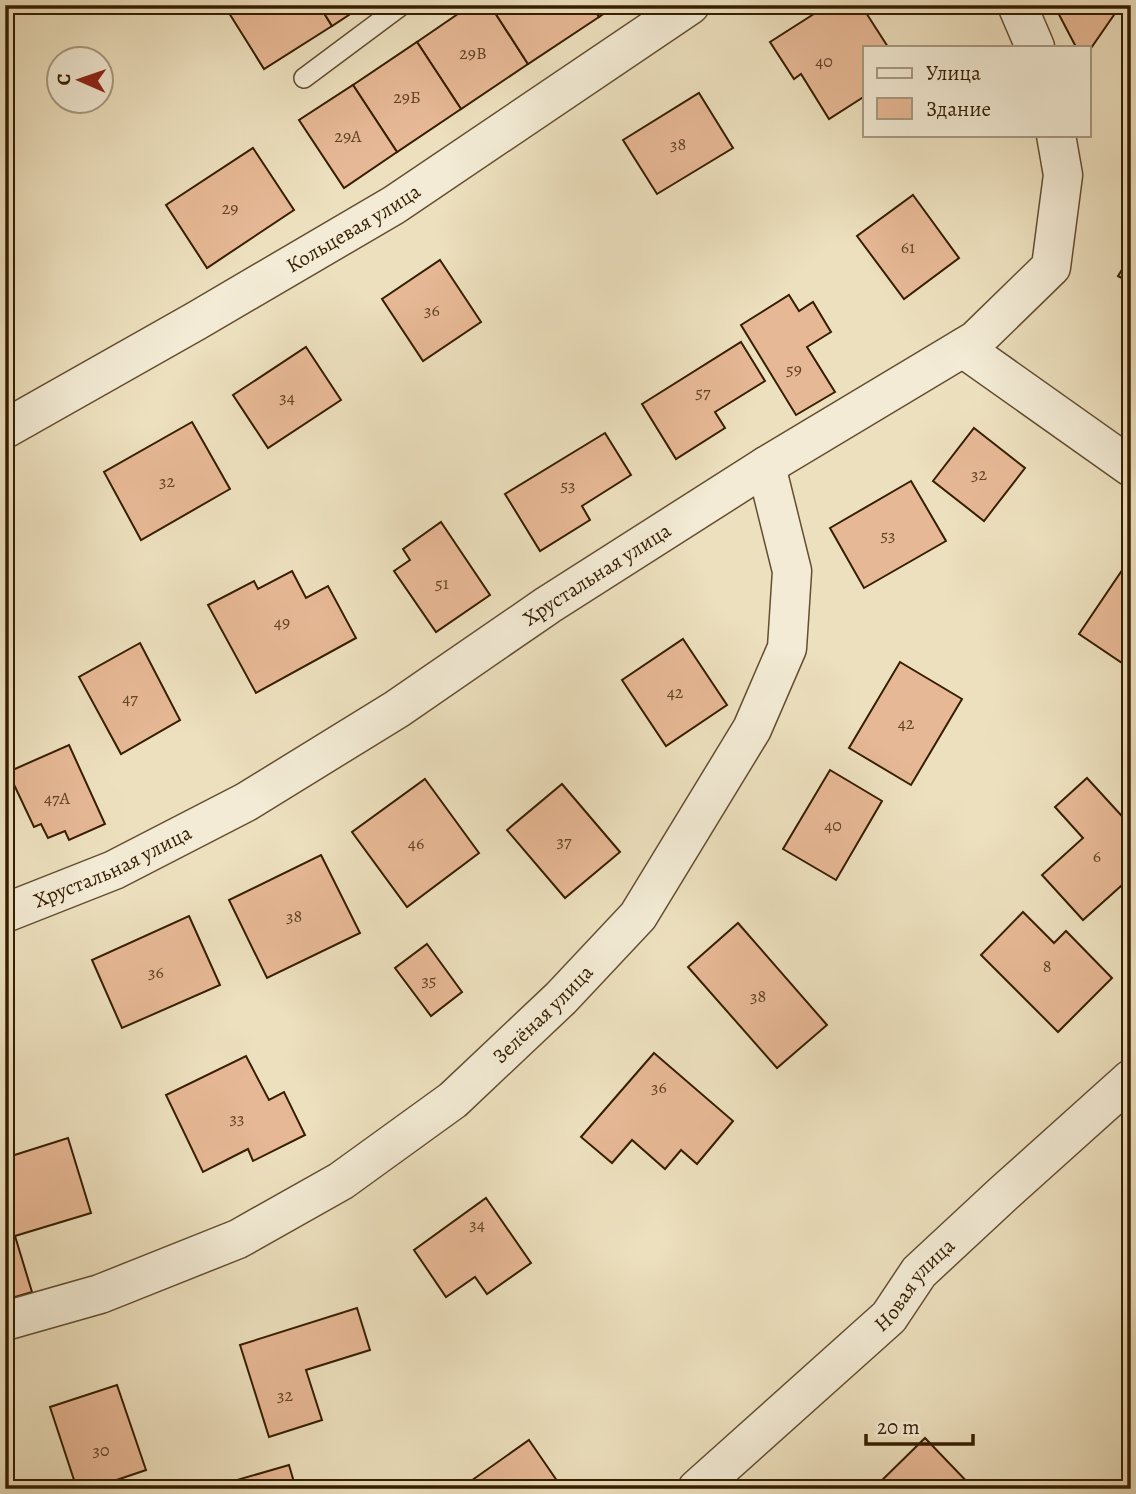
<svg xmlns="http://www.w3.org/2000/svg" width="1136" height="1494" font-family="Alegreya,serif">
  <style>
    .building { fill: #e7b895; stroke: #361e00; stroke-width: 2 }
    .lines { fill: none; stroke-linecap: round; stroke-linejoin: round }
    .service-casing { stroke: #644e30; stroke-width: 22 }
    .minor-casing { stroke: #644e30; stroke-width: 41 }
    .service { stroke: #f3ebd5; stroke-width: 19 }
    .minor { stroke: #f3ebd5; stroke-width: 38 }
    .labels { text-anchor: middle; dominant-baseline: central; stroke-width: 6; stroke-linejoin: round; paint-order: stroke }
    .number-label { font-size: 18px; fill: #624425 }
    .street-label { font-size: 21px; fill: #361e00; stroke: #f3ebd5 }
  </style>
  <rect width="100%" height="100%" fill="#ede0be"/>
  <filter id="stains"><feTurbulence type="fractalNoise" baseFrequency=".00286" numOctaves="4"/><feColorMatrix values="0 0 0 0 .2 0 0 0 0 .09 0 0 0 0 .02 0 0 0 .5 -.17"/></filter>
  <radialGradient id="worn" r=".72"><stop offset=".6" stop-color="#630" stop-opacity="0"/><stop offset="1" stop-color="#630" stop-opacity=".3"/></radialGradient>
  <!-- building -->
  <g class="building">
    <path d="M224 5H319L332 26 264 69Z"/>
    <path d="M319 5H364L332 26Z"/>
    <path d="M471 5H490L528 64 461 109 417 42Z"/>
    <path d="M490 5H592L599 17 528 64Z"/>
    <path d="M592 5H616L599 17Z"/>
    <path d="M828 5H861L888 47H865V96L829 119 801 74 794 79 770 42Z"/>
    <path d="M1054 5H1096L1116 12 1089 51V47H1076Z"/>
    <path d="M417 42 461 109 397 152 353 85Z"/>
    <path d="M353 85 397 152 344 188 299 120Z"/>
    <path d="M699 93 733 148 657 194 623 140Z"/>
    <path d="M253 148 294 210 207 268 166 205Z"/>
    <path d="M913 195 959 258 904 299 857 236Z"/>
    <path d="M1131 255V283L1118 276Z"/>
    <path d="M440 260 481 322 423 361 382 299Z"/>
    <path d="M789 295 799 311 813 302 831 332 807 347 835 392 796 415 741 325Z"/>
    <path d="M741 342 765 381 715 412 725 428 676 459 642 404Z"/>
    <path d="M306 347 341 400 268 448 233 395Z"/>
    <path d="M192 422 230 489 141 540 104 472Z"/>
    <path d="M974 428 1025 468 984 521 933 481Z"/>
    <path d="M605 433 631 475 582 506 590 520 540 551 505 494Z"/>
    <path d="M911 481 946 541 864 588 830 528Z"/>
    <path d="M441 522 490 595 436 632 394 571 410 560 403 549Z"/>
    <path d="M1131 557V669L1079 634Z"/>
    <path d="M292 571 306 598 328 586 356 638 256 693 208 605 254 581 258 589Z"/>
    <path d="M683 639 727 705 666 746 622 680Z"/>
    <path d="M140 643 180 720 121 754 79 677Z"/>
    <path d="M900 662 962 699 911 785 849 748Z"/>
    <path d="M69 745 105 824 69 840 65 831 48 838 41 824 34 827 8 772Z"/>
    <path d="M830 770 882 801 836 880 783 849Z"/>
    <path d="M1087 778 1131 826V877L1083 920 1042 875 1083 838 1055 807Z"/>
    <path d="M425 779 479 853 407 907 352 832Z"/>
    <path d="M562 784 620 852 565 898 507 830Z"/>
    <path d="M321 855 360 933 267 978 229 900Z"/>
    <path d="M1023 912 1054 943 1066 931 1112 978 1058 1032 981 955Z"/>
    <path d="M189 916 220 985 122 1028 92 960Z"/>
    <path d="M738 923 827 1025 777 1068 688 967Z"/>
    <path d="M427 944 462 992 431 1016 395 968Z"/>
    <path d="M654 1053 733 1121 697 1164 681 1150 665 1169 632 1140 612 1163 581 1137Z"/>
    <path d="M246 1056 269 1100 284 1092 305 1135 253 1161 248 1149 203 1172 166 1095Z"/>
    <path d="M68 1138 91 1213 15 1236 32 1292 5 1300V1158Z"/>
    <path d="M486 1198 531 1263 487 1294 475 1277 446 1297 414 1250Z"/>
    <path d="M357 1308 370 1350 306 1370 322 1420 269 1437 240 1345Z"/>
    <path d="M117 1385 146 1470 90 1489H77L50 1407Z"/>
    <path d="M925 1438 974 1489H873Z"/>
    <path d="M529 1440 562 1488 471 1489 468 1483Z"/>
    <path d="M289 1465 296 1489H206Z"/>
  </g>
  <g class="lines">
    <!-- service casing -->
    <g class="service-casing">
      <path id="service" d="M304 78 402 5"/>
    </g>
    <!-- minor casing -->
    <g class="minor-casing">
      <g id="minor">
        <path d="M1017 5 1035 47"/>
        <path d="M963 348 1131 467"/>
        <path id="s1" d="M5 429 196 321 394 205 690 5"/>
        <path id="s2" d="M5 913 114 870 246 802 397 709 548 605 766 466 976 340 1051 267 1063 175 1056 135"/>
        <path id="s3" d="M5 1321 100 1294 238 1239 341 1181 453 1100 561 998 638 916 752 729 787 648 792 571 766 466"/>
        <path id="s4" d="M697 1489 889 1317 919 1272 1004 1193 1131 1079"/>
      </g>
    </g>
    <!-- service -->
    <use href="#service" class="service"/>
    <!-- minor -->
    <use href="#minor" class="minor"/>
  </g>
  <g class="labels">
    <!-- number labels -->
    <g class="number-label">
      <text x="473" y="53">29В</text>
      <text x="824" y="61">40</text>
      <text x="407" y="97">29Б</text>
      <text x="348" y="136">29А</text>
      <text x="678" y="144">38</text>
      <text x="230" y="208">29</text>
      <text x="908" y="247">61</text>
      <text x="432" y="310">36</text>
      <text x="794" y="369">59</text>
      <text x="703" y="392">57</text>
      <text x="287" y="397">34</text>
      <text x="979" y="474">32</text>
      <text x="167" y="481">32</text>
      <text x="568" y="485">53</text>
      <text x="888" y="535">53</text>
      <text x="442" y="583">51</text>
      <text x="282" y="622">49</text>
      <text x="675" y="692">42</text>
      <text x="130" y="698">47</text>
      <text x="906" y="723">42</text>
      <text x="57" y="798">47А</text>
      <text x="833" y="825">40</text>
      <text x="564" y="841">37</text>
      <text x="416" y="843">46</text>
      <text x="1097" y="856">6</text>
      <text x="294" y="916">38</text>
      <text x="1047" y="966">8</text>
      <text x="156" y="972">36</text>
      <text x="429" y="980">35</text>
      <text x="758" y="996">38</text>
      <text x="659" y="1087">36</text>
      <text x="237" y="1118">33</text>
      <text x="477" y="1224">34</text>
      <text x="285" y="1395">32</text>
      <text x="101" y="1450">30</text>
    </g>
    <!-- street labels -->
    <g class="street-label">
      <text stroke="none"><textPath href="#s1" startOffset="402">Кольцевая улица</textPath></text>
      <text stroke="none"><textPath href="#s2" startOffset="684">Хрустальная улица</textPath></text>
      <text stroke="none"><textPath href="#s2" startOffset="117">Хрустальная улица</textPath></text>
      <text stroke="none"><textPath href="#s3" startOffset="628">Зелёная улица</textPath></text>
      <text stroke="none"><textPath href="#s4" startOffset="299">Новая улица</textPath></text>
    </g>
  </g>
  <!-- margin -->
  <rect width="1136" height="1494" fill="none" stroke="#ede0be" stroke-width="28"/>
  <rect x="7" y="7" width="1122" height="1480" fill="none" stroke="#361e00" stroke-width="3.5"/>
  <rect x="14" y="14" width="1108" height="1466" fill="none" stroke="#361e00" stroke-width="2"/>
  <!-- legend -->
  <rect x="863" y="46" width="228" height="91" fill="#f3ebd5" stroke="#a79980" stroke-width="2"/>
  <rect x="877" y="68" width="35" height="10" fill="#f3ebd5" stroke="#a79980" stroke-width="2"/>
  <text x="926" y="80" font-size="21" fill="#361e00">Улица</text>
  <rect x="877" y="98" width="35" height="21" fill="#e7b895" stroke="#a79980" stroke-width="2"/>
  <text x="926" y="116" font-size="21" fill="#361e00">Здание</text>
  <!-- north arrow -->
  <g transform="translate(80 80) rotate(272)"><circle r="33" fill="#f3ebd5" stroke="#a79980" stroke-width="2"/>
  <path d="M0-5L12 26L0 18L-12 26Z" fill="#8f2418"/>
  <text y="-10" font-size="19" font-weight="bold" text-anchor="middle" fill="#361e00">С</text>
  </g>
  <!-- scale -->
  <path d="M866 1434v10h107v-10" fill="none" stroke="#361e00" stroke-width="3.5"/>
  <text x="877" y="1434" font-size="21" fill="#361e00" stroke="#f3ebd5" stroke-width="5" paint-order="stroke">20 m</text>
  <rect width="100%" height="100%" filter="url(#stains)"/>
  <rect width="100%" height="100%" fill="url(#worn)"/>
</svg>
